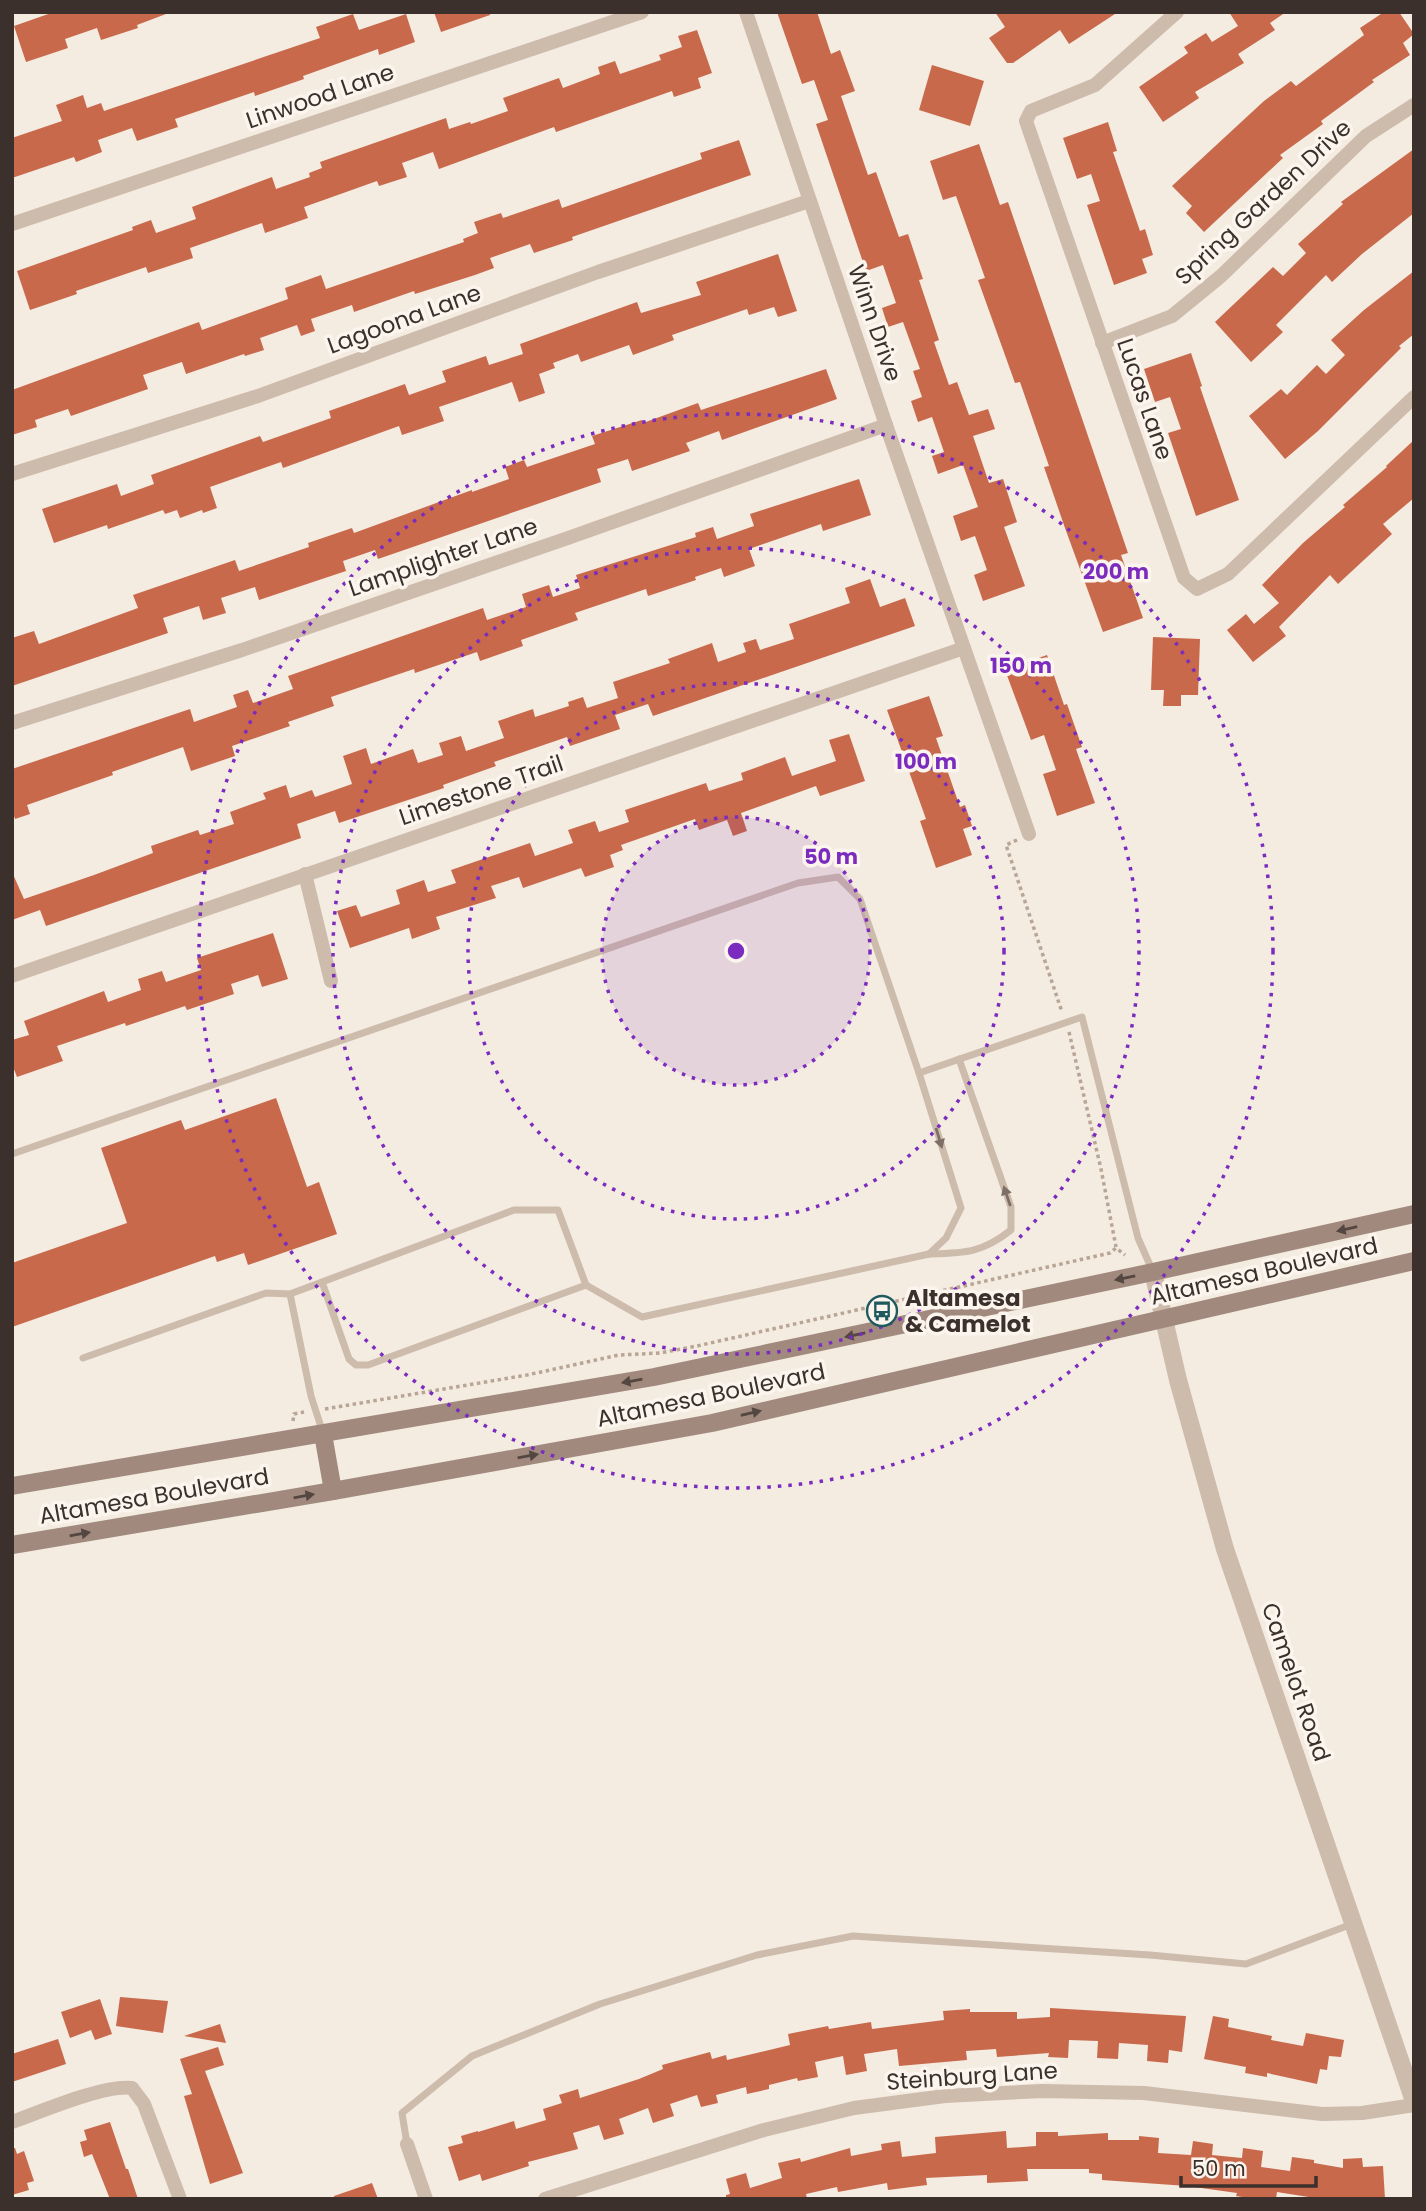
<svg xmlns="http://www.w3.org/2000/svg" width="1426" height="2211" font-family="Poppins,sans-serif">
  <style>
    .building { fill: #c8694b }
    .lines { fill: none; stroke-linecap: round; stroke-linejoin: round }
    .path { stroke: #b9a596; stroke-width: 3.5; stroke-dasharray: 3.5 3.5; stroke-linecap: butt }
    .service { stroke: #cdbbac; stroke-width: 7 }
    .minor { stroke: #cdbbac; stroke-width: 14 }
    .tertiary { stroke: #cdbbac; stroke-width: 18 }
    .secondary { stroke: #a18a7d; stroke-width: 18 }
    .oneway { fill: #7d6f65 }
    .oneway2 { fill: #544640 }
    .ring { fill: none; stroke: #7b2cbf; stroke-width: 3.5; stroke-dasharray: 3.5 7 }
    .labels { text-anchor: middle; dominant-baseline: central; stroke-width: 7; stroke-linejoin: round; paint-order: stroke }
    .street-label { font-size: 23px; fill: #3b302b; stroke: #fbf5ee }
    .poi-label { font-size: 23px; font-weight: bold; fill: #3b302b; stroke: #fbf5ee; text-anchor: start }
    .centre { fill: #7b2cbf; stroke: #fbf5ee; stroke-width: 3.5 }
    .ring-label { font-size: 21px; text-anchor: middle; font-weight: bold; fill: #7b2cbf; stroke: #fbf5ee; stroke-width: 7; stroke-linejoin: round; paint-order: stroke }
  </style>
  <rect width="100%" height="100%" fill="#f4ebe1"/>
  <!-- building -->
  <g class="building">
    <path d="M54 12H166V14L137 25 138 28 101 40 97 28 65 39 68 48 26 62 14 26Z"/>
    <path d="M434 12H490V15L441 32Z"/>
    <path d="M777 12H817L831 54 840 50 855 91 841 96 868 175 876 172 899 237 908 234 923 279 919 280 939 340 934 342 949 385 957 382 969 415 988 409 995 429 973 436 989 483 1003 479 1017 522 1004 527 1025 586 983 601 974 575 987 570 975 536 961 541 953 516 978 507 963 465 938 474 932 456 944 452 932 417 918 422 911 401 922 397 913 371 920 369 903 322 888 327 882 308 896 303 883 265 866 271 816 124 828 120 814 80 802 84Z"/>
    <path d="M995 12H1118L1069 44 1060 30 1013 63H1007L989 38 1005 27Z"/>
    <path d="M1229 12H1286L1270 23 1275 30 1238 54 1244 63 1195 92 1199 98 1163 122 1139 87 1188 53 1184 47 1206 33 1212 42 1238 26Z"/>
    <path d="M1384 12H1399L1414 34 1403 43 1410 55 1372 80 1374 82 1321 121 1323 124 1280 155 1283 158 1204 232 1186 213 1192 206 1172 186 1264 101 1291 81 1296 86 1364 35 1360 28Z"/>
    <path d="M353 14 359 30 406 14 415 42 379 55 378 49 303 76 304 79 255 96 254 92 175 119 178 127 137 141 132 128 98 140 102 152 76 162 74 157 12 178V138L62 121 56 105 83 95 87 108 101 103 104 111 320 38 316 27Z"/>
    <path d="M697 30 712 73 698 78 701 88 674 97 672 91 556 132 554 127 439 169 433 152 402 163 407 177 379 186 377 181 304 207 308 218 265 233 262 223 190 248 193 258 148 273 146 267 76 291 77 294 30 310 17 271 133 230 132 227 151 220 156 233 196 219 192 207 272 177 276 189 310 177 309 173 322 168 320 162 446 118 449 129 470 122 471 124 508 111 503 98 559 78 563 88 600 74 598 67 615 61 620 74 661 60 659 55 682 47 678 36Z"/>
    <path d="M932 65 984 81 970 126 919 110Z"/>
    <path d="M1108 122 1117 151 1113 152 1140 231 1145 229 1153 255 1142 259 1147 273 1114 285 1087 205 1100 201 1091 174 1077 179 1063 138Z"/>
    <path d="M739 140 751 175 572 237 573 240 534 253 530 244 490 258 494 268 475 275 415 294 414 291 354 312 352 305 311 319 315 331 301 336 297 325 260 338 264 350 245 356 244 354 186 374 182 362 143 375 148 389 71 416 68 409 35 420 37 427 12 435V390L199 322 202 330 288 299 285 288 321 275 326 289 464 242 463 239 478 233 474 222 501 213 503 218 559 199 562 208 702 159 700 153Z"/>
    <path d="M979 144 1000 205 1008 202 1128 553 1121 555 1143 618 1103 632 1065 528 1044 467 1049 466 1020 382 1015 383 978 280 985 278 956 196 943 200 930 161Z"/>
    <path d="M1414 149V213L1362 254 1332 282 1326 275 1276 325 1283 332 1251 362 1215 322 1273 267 1283 276 1306 253 1298 244 1343 204 1341 202Z"/>
    <path d="M778 254 797 311 778 317 774 307 749 315 747 309 672 335 674 340 633 355 629 345 581 362 578 354 553 363 555 368 539 374 545 393 519 402 512 382 439 407 444 421 402 435 399 426 283 468 281 462 210 487 217 508 203 513 202 510 180 518 177 510 165 514 163 510 108 529 107 525 54 543 42 509 117 484 121 496 154 484 151 475 260 436 263 442 331 418 329 411 405 384 409 395 446 382 442 371 486 356 489 365 523 354 520 344 637 302 641 313 701 295 696 282Z"/>
    <path d="M1414 271V334L1399 346 1401 348 1318 431 1285 459 1249 416 1281 389 1287 395 1317 365 1326 374 1345 355 1331 340 1364 310Z"/>
    <path d="M1191 353 1202 386 1200 387 1239 500 1196 516 1168 433 1181 429 1170 397 1155 402 1144 369Z"/>
    <path d="M826 369 837 399 722 440 719 431 686 443 690 451 632 471 628 459 597 469 601 482 378 559 375 550 343 561 346 571 259 600 255 587 221 598 226 613 203 620 199 606 163 618 168 633 12 686V638L34 631 39 644 138 608 133 595 235 560 239 571 309 547 308 543 352 528 354 533 472 490V492L509 479 505 467 524 460 527 467 595 444 592 436 642 420 643 423 698 403 701 410Z"/>
    <path d="M1414 440V498L1383 524 1392 534 1338 584 1330 575 1279 627 1286 636 1253 662 1227 630 1246 614 1254 624 1279 603 1262 585 1303 543 1345 507 1343 505 1387 467 1386 466Z"/>
    <path d="M859 479 871 515 823 531 821 524 749 549 755 566 724 577 721 568 695 577 696 580 648 596 646 589 575 613 578 620 521 640 523 646 480 661 477 652 415 673 414 669 331 697 334 706 288 722 290 726 232 746 235 756 191 771 183 747 112 772 113 775 27 805 30 814 15 819 12 810V769L190 709 194 722 237 707 233 695 248 690 253 703 293 689 288 676 483 608 487 620 526 607 522 594 549 585 553 597 580 588 576 575 696 537 695 533 713 527 717 539 754 526 750 514Z"/>
    <path d="M870 579 880 607 905 598 915 626 653 716 648 704 615 715 620 729 570 746 567 737 494 762 496 766 443 785 444 788 339 823 335 811 297 824 301 838 46 926 40 910 12 920V872L24 899 94 875 153 853 151 846 198 830 200 835 234 824 230 812 266 799 263 793 286 785 290 798 312 790 315 797 352 784 343 756 366 748 371 764 413 749 418 763 443 755 439 743 461 736 466 751 504 738 498 721 533 709 535 717 569 706 568 702 583 697 587 708 618 698 613 682 670 663 668 659 712 643 718 662 746 652 743 643 756 639 760 650 794 639 789 624 850 603 845 588Z"/>
    <path d="M1153 637 1200 639 1198 695H1181V706H1163L1164 690H1151Z"/>
    <path d="M1047 655 1064 705 1067 704 1082 747 1076 749 1095 803 1057 816 1043 774 1056 770 1044 735 1031 740 1005 670Z"/>
    <path d="M929 696 943 736 936 738 960 807 965 805 972 826 963 829 972 855 936 868 920 821 926 819 887 710Z"/>
    <path d="M849 734 865 781 820 796 816 786 741 813 747 831 733 836 727 820 699 830 695 819 621 845 623 850 610 855 614 867 585 877 581 868 523 888 519 877 491 886 496 898 436 917 440 929 412 939 409 928 350 948 337 911 356 905 361 917 400 904 396 890 424 880 428 892 456 883 451 870 530 843 535 856 573 843 568 830 595 821 599 832 629 822 625 810 706 783 709 791 743 780 741 773 785 757 792 776 836 761 829 740Z"/>
    <path d="M273 933 288 979 262 987 258 975 231 984 234 994 187 1010 185 1006 126 1026 125 1023 57 1046 63 1061 17 1077 12 1064V1040L29 1035 24 1021 104 991 108 1002 141 990 138 979 162 971 166 982 201 970 197 958Z"/>
    <path d="M276 1098 307 1187 319 1182 337 1234 248 1265 244 1253 217 1262 215 1256 12 1327V1263L127 1223 101 1148 181 1120 185 1130Z"/>
    <path d="M120 1997 168 2001 163 2033 116 2026Z"/>
    <path d="M100 1999 112 2034 95 2040 91 2030 70 2038 61 2012Z"/>
    <path d="M1050 2008 1186 2016 1182 2052 1169 2050 1168 2063 1147 2061 1148 2045 1119 2043 1118 2059 1097 2058 1098 2041 1069 2040 1068 2058 1048 2057 1049 2053 997 2057 996 2049 966 2051 967 2060 899 2066 897 2049 864 2054 867 2071 846 2075 843 2056 815 2062 818 2077 798 2081 797 2078 769 2085V2089L747 2094 746 2087 716 2095 718 2103 701 2107 697 2095 670 2104 674 2116 653 2123 648 2108 619 2119 624 2134 604 2140 599 2125 573 2133 578 2149 528 2162 529 2166 482 2181 480 2174 459 2181 448 2147 463 2143 461 2136 478 2131V2132L514 2121 516 2129 546 2120 543 2109 562 2103 559 2095 578 2089 580 2098 639 2079 663 2069 662 2065 710 2052 712 2059 726 2055 727 2060 790 2045 788 2034 828 2026 829 2029 871 2022 872 2029 944 2020 943 2011 970 2009V2012H1017V2019L1050 2017Z"/>
    <path d="M1213 2016 1229 2019 1228 2027 1272 2036 1271 2040 1303 2046 1306 2033 1344 2040 1341 2057 1329 2056 1327 2070 1320 2069 1317 2084 1267 2073V2077L1245 2073 1246 2067 1204 2059Z"/>
    <path d="M220 2024 226 2043 184 2036Z"/>
    <path d="M58 2039 66 2064 12 2082V2054Z"/>
    <path d="M218 2047 224 2065 205 2071 243 2173 210 2184 184 2096 192 2094 180 2059Z"/>
    <path d="M110 2122 126 2169H128L138 2199H110L92 2154 84 2157 80 2142 87 2140 84 2130Z"/>
    <path d="M1006 2131 1007 2148 1036 2146V2132H1058V2136L1108 2133V2140H1139V2136L1159 2138 1158 2153 1191 2155 1193 2141 1213 2144 1212 2155 1242 2158 1243 2148 1263 2151 1261 2167 1290 2171 1292 2157 1314 2160V2163L1343 2168V2159L1362 2158 1363 2167 1383 2166 1385 2199H1321L1277 2192 1276 2199H1255L1236 2196 1237 2193 1187 2186 1102 2180V2174L1089 2173V2169H1027L1028 2181 987 2183V2175L926 2178 927 2185 888 2190 887 2183 838 2192 837 2187 806 2194 807 2199H726V2195L730 2194 726 2179 746 2173 750 2188 782 2178 778 2163 800 2158 801 2162 850 2148 851 2156 882 2150 881 2144 900 2141 902 2157 936 2153 935 2137Z"/>
    <path d="M12 2148H15L17 2154 24 2151 34 2181 27 2183 29 2190 12 2195Z"/>
    <path d="M372 2183 378 2199H334V2196Z"/>
  </g>
  <g class="lines">
    <!-- path -->
    <g class="path">
      <path d="M1017 840 1006 845 1062 1012"/>
      <path d="M1069 1032 1101 1169 1116 1247"/>
      <path d="M325 1409 527 1375 619 1355 660 1353 697 1346 1110 1253 1116 1248 1125 1255"/>
      <path d="M293 1421 294 1414 304 1412"/>
    </g>
    <!-- service -->
    <g class="service">
      <path d="M919 1073 961 1208 946 1238 929 1254C965 1253 982 1253 1011 1230V1207L959 1059"/>
      <path d="M12 1154 798 883 838 877 860 899 919 1073 1082 1017 1138 1238 1153 1272"/>
      <path d="M322 1282 349 1359 356 1365H368L586 1285 558 1210H514L290 1294 311 1396 323 1433"/>
      <path d="M586 1285 642 1317 929 1254"/>
      <path d="M83 1358 266 1293 290 1294"/>
      <path d="M407 2144 402 2113 472 2056 600 2004 757 1955 853 1936 1150 1955 1246 1964 1352 1924"/>
    </g>
    <!-- minor -->
    <g class="minor">
      <path d="M746 12 886 425 1029 834"/>
      <path d="M1177 12 1095 85 1031 111 1026 121 1184 578 1197 589 1228 574 1414 397"/>
      <path d="M12 224 642 12"/>
      <path d="M1102 343 1172 316 1221 276 1366 136 1414 105"/>
      <path d="M12 474 258 396 598 272 809 201"/>
      <path d="M12 723 242 650 568 538 886 425"/>
      <path d="M305 874 331 981"/>
      <path d="M12 976 964 648"/>
      <path d="M12 2122C40 2112 105 2084 132 2088L144 2104 180 2199"/>
      <path d="M407 2144 426 2199"/>
      <path d="M545 2199 764 2130 854 2108 945 2096 1042 2091 1144 2093 1322 2114 1362 2113 1414 2105"/>
    </g>
    <!-- tertiary -->
    <path class="tertiary" d="M1153 1272 1178 1380 1225 1549 1414 2101"/>
    <!-- secondary -->
    <g class="secondary">
      <path d="M323 1434 333 1491"/>
      <path d="M12 1486 654 1377 1153 1272 1414 1214"/>
      <path d="M12 1545 333 1491 712 1423 1414 1261"/>
    </g>
  </g>
  <!-- one-way arrows -->
  <defs><path id="oneway-solid" d="M-6-.8H1V-3.2L6.5 0L1 3.2V.8H-6Z" transform="scale(1.75)"/></defs>
  <g class="oneway">
    <use href="#oneway-solid" transform="translate(939 1138) rotate(73)"/>
    <use href="#oneway-solid" transform="translate(1007 1196) rotate(-109)"/>
  </g>
  <g class="oneway2">
    <use href="#oneway-solid" transform="translate(1347 1229) rotate(167)"/>
    <use href="#oneway-solid" transform="translate(1125 1278) rotate(168)"/>
    <use href="#oneway-solid" transform="translate(855 1335) rotate(168)"/>
    <use href="#oneway-solid" transform="translate(632 1381) rotate(170)"/>
    <use href="#oneway-solid" transform="translate(751 1413) rotate(-13)"/>
    <use href="#oneway-solid" transform="translate(528 1456) rotate(-10)"/>
    <use href="#oneway-solid" transform="translate(304 1496) rotate(-10)"/>
    <use href="#oneway-solid" transform="translate(80 1534) rotate(-10)"/>
  </g>
  <!-- distance rings -->
  <circle cx="736" cy="951" r="134" fill="#7b2cbf" fill-opacity=".12"/>
  <g class="ring">
    <circle cx="736" cy="951" r="134"/>
    <circle cx="736" cy="951" r="268"/>
    <circle cx="736" cy="951" r="403"/>
    <circle cx="736" cy="951" r="537"/>
  </g>
  <!-- icons -->
  <defs>
    <g id="bus-ring" transform="scale(1.575)"><circle r="9.5" fill="#fbf5ee" stroke="#1f5a5e" stroke-width="1.5"/><path d="M-5-6H5V4H4V6H2V4H-2V6H-4V4H-5ZM-3.5-4V0h7V-4ZM-3.5 1.2v1.5H-2V1.2ZM2 1.2v1.5H3.5V1.2Z" fill="#1f5a5e"/></g>
  </defs>
  <g fill-rule="evenodd">
    <use href="#bus-ring" x="882" y="1311"/>
  </g>
  <g class="labels">
    <!-- street labels -->
    <g class="street-label">
      <text transform="translate(320 96) rotate(-19)">Linwood Lane</text>
      <text transform="translate(1263 202) rotate(-43)">Spring Garden Drive</text>
      <text transform="translate(404 319) rotate(-20)">Lagoona Lane</text>
      <text transform="translate(875 323) rotate(71)">Winn Drive</text>
      <text transform="translate(1145 399) rotate(71)">Lucas Lane</text>
      <text transform="translate(443 557) rotate(-19)">Lamplighter Lane</text>
      <text transform="translate(481 790) rotate(-19)">Limestone Trail</text>
      <text transform="translate(1264 1271) rotate(-13)">Altamesa Boulevard</text>
      <text transform="translate(711 1395) rotate(-12)">Altamesa Boulevard</text>
      <text transform="translate(154 1496) rotate(-10)">Altamesa Boulevard</text>
      <text transform="translate(1296 1682) rotate(71)">Camelot Road</text>
      <text transform="translate(972 2076) rotate(-4)">Steinburg Lane</text>
    </g>
    <!-- poi labels -->
    <g class="poi-label">
      <text x="905" y="1298">Altamesa<tspan x="905" dy="26">&amp; Camelot</tspan></text>
    </g>
  </g>
  <circle cx="736" cy="951" r="10" class="centre"/>
  <g class="ring-label">
    <text x="1116" y="579">200 m</text>
    <text x="1021" y="673">150 m</text>
    <text x="926" y="769">100 m</text>
    <text x="831" y="864">50 m</text>
  </g>
  <!-- border -->
  <rect width="1426" height="2211" fill="none" stroke="#3b302b" stroke-width="28"/>
  <!-- scale -->
  <path d="M1181 2176v10h135v-10" fill="none" stroke="#3b302b" stroke-width="3.5"/>
  <text x="1192" y="2176" font-size="21" fill="#3b302b" stroke="#fbf5ee" stroke-width="5" paint-order="stroke">50 m</text>
</svg>
